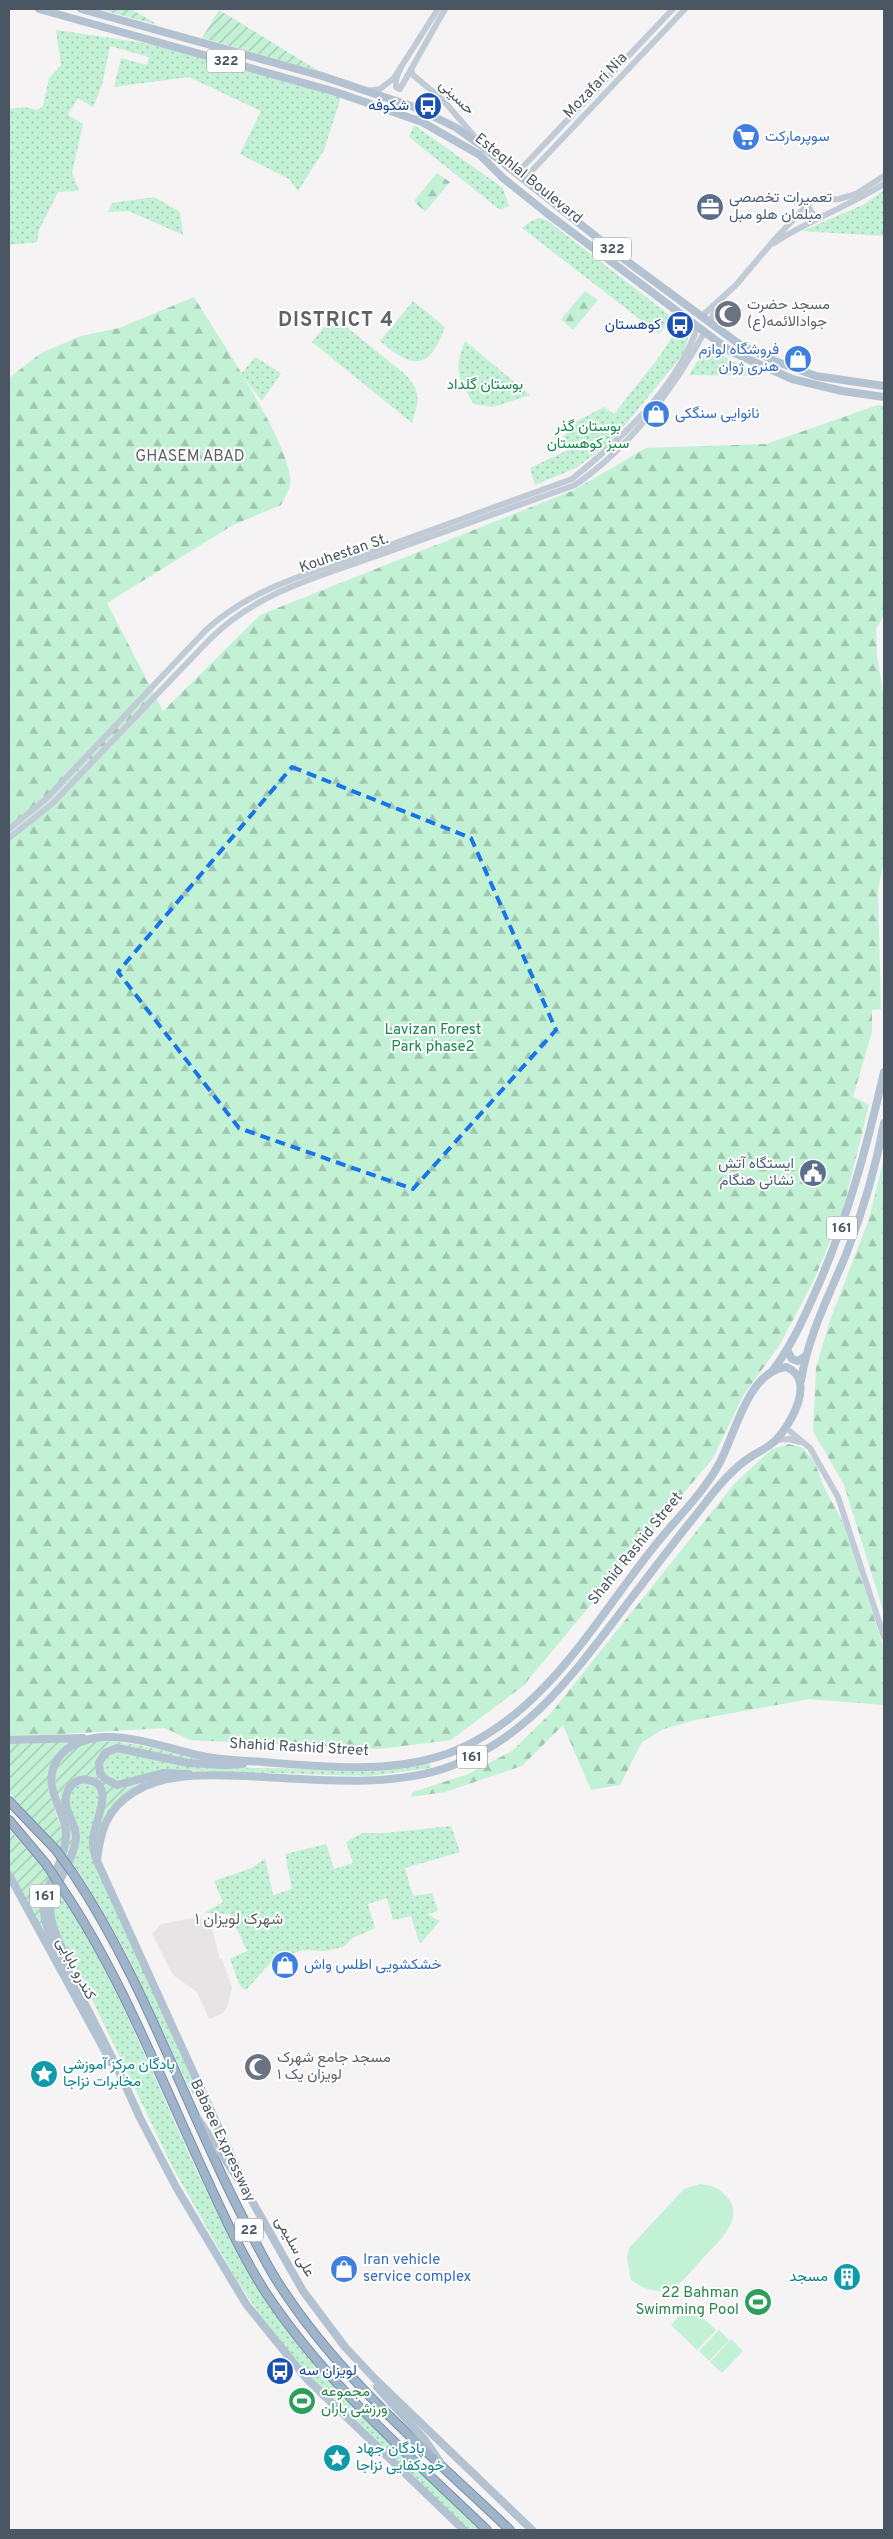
<svg xmlns="http://www.w3.org/2000/svg" width="893" height="2539" font-family="Overpass,Vazirmatn,sans-serif">
  <style>
    .education { fill: #e6e4e5 }
    .grass { fill: url(#grass-dots) }
    .forest { fill: url(#forest-firs) }
    .garden { fill: url(#garden-furrows) }
    .pitch { fill: #c3f1d5 }
    .water { fill: url(#water-ripples) }
    .lines { fill: none; stroke-linecap: round; stroke-linejoin: round }
    .trunk-casing { stroke: #7690ad; stroke-width: 10 }
    .secondary { stroke: #c1cbd6; stroke-width: 6 }
    .primary { stroke: #b3c2d1; stroke-width: 8 }
    .trunk { stroke: #9fb4c9; stroke-width: 8 }
    .trunk-bridge-casing { stroke: #7690ad; stroke-width: 10; stroke-linecap: butt }
    .trunk-bridge { stroke: #9fb4c9; stroke-width: 8 }
    .marked { fill: none; stroke: #1a73e8; stroke-width: 4; stroke-dasharray: 10 6; stroke-linejoin: round }
    .labels { text-anchor: middle; dominant-baseline: central; stroke-width: 4; stroke-linejoin: round; paint-order: stroke }
    .shield { fill: #fff; stroke: #808990; stroke-width: 1 }
    .shield-label { font-size: 14px; font-weight: bold; fill: #4a5661 }
    .street-label { font-size: 15px; fill: #4a5661; stroke: #fff }
    .transit-label { font-size: 15px; fill: #164399; stroke: #fff; text-anchor: end }
    .shop-label { font-size: 15px; fill: #366cbe; stroke: #fff; text-anchor: start }
    .service-label { font-size: 15px; fill: #4e5e75; stroke: #fff; text-anchor: start }
    .worship-label { font-size: 15px; fill: #5b616d; stroke: #fff; text-anchor: start }
    .park-label { font-size: 15px; fill: #17864f; stroke: #fff }
    .culture-label { font-size: 15px; fill: #0d838f; stroke: #fff; text-anchor: start }
    .leisure-label { font-size: 15px; fill: #27864d; stroke: #fff; text-anchor: end }
    .neighbourhood-label { font-size: 16px; fill: #5f6368; stroke: #fff }
    .district-label { font-size: 20px; font-weight: bold; letter-spacing: 1px; fill: #5f6368; stroke: #fff }
  </style>
  <defs>
    <pattern id="grass-dots" width="8" height="8" patternUnits="userSpaceOnUse" patternTransform="scale(1.25)"><rect width="8" height="8" fill="#c3f1d5"/><path d="M2 2h.1M6 6h.1" fill="none" stroke="#a0c6b0" stroke-width="1.8" stroke-linecap="round"/></pattern>
    <pattern id="forest-firs" width="22" height="20" patternUnits="userSpaceOnUse" patternTransform="scale(1.25)"><rect width="22" height="20" fill="#c3f1d5"/><path d="M5 1l3.5 6h-7zM16 11l3.5 6h-7z" fill="#a0c6b0"/></pattern>
    <pattern id="garden-furrows" width="10" height="10" patternUnits="userSpaceOnUse" patternTransform="scale(1.25)"><rect width="10" height="10" fill="#c3f1d5"/><path d="M-1 1l2-2M0 10L10 0M9 11l2-2" fill="none" stroke="#a0c6b0"/></pattern>
    <pattern id="water-ripples" width="26" height="14" patternUnits="userSpaceOnUse" patternTransform="scale(1.25)"><rect width="26" height="14" fill="#90daee"/><path d="M2 4q2-2 4 0t4 0M15 11q2-2 4 0t4 0" fill="none" stroke="#78b4c4"/></pattern>
  </defs>
  <rect width="100%" height="100%" fill="#f5f3f3"/>
  <!-- education -->
  <path class="education" d="M198 1917 206 1919 211 1926 220 1959H222L232 1987 228 2005 223 2013 209 2019 197 1992 173 1975 152 1934 161 1924Z"/>
  <!-- grass -->
  <g class="grass">
    <path d="M56 30 151 44 341 97 324 150 298 191 289 179 240 154 261 111 189 77 114 87 121 58 147 65 149 57 110 46 102 85 93 107 78 98 68 115 83 124 72 173 79 191 58 192 39 230 37 242 9 245V109L25 107 37 110 43 106 49 78 61 65Z"/>
    <path d="M414 125 503 188 509 206 500 210 409 137Z"/>
    <path d="M884 190V236L802 231 865 204Z"/>
    <path d="M154 197 180 212 183 235 129 211 108 212 112 203Z"/>
    <path d="M539 218 548 221 672 317 659 334 522 228 531 221Z"/>
    <path d="M413 301 445 327C429 370 413 370 380 341Z"/>
    <path d="M333 316 406 375C422 394 419 400 412 423L312 342Z"/>
    <path d="M680 325 687 329 688 338 685 352 611 442 576 468 535 485 530 468 566 451 561 440 575 422 604 407 614 414 659 357Z"/>
    <path d="M465 341 530 395 493 407 474 404C457 379 454 369 465 341Z"/>
    <path d="M706 347 755 373 748 376 689 375Z"/>
    <path d="M255 357 281 373 262 401 241 374Z"/>
    <path d="M114 1750 200 1767 374 1770 430 1763 431 1768 369 1776 168 1770 114 1782 102 1772V1761Z"/>
    <path d="M77 1783H92L100 1791 94 1862 239 2177 187 2083 126 1952 86 1883 71 1861 67 1796Z"/>
    <path d="M451 1826 460 1852 405 1868 413 1896 432 1893 438 1911 427 1914 440 1921 420 1944 411 1916 393 1920 387 1898 368 1904 375 1928 353 1938 343 1947 326 1951 303 1950 273 1960 246 1990 240 1986 230 1959 247 1951 230 1914 204 1913 223 1902 214 1881 252 1868 265 1858 273 1895 292 1889 285 1854 326 1844 334 1869 353 1863 346 1842 362 1833H386Z"/>
    <path d="M58 1888C140 2015 181 2165 262 2293 320 2385 404 2455 481 2530H470L329 2396 295 2361 282 2347 237 2281 171 2164 89 1993 57 1932 52 1916Z"/>
  </g>
  <!-- forest -->
  <g class="forest">
    <path d="M437 173 450 182 425 212 414 201Z"/>
    <path d="M585 291 598 300 573 330 561 319Z"/>
    <path d="M194 297C215 332 295 449 290 484 289 491 284 499 281 505L233 525 107 603 163 711 260 615 574 490 646 448 766 444 878 405 884 406V615L876 629 877 656 884 699V860L878 891 881 1009 872 1010V1032L853 1097 869 1105 843 1210 813 1282 779 1346 743 1396 713 1458 523 1686 451 1740 379 1749 190 1740 165 1728 9 1737V378L41 353 81 336 119 328Z"/>
    <path d="M884 1159V1613L844 1485 813 1431 816 1368 829 1323 869 1219Z"/>
    <path d="M789 1444 803 1448 815 1463 824 1487 845 1526 884 1649V1705L809 1699 695 1720 664 1729 642 1742 620 1785 591 1790 563 1725 522 1766 445 1792 410 1797 413 1792 468 1774 512 1751 551 1713 735 1483 772 1449Z"/>
  </g>
  <!-- garden -->
  <g class="garden">
    <path d="M98 9H131L158 25Z"/>
    <path d="M219 10 319 71 202 38Z"/>
    <path d="M75 1740 48 1777V1790L63 1833 61 1849 9 1793V1742Z"/>
    <path d="M99 1741C141 1741 181 1758 222 1762L177 1759 116 1745 105 1749 99 1757 105 1783 152 1778 155 1780 107 1813 95 1844 106 1795 93 1779 65 1789 73 1836 68 1858 64 1853 67 1847C61 1818 39 1762 77 1746 83 1743 92 1742 99 1741Z"/>
    <path d="M9 1829 50 1876 42 1932 9 1871Z"/>
  </g>
  <!-- pitch -->
  <g class="pitch">
    <path d="M700 2184C713 2186 718 2187 727 2197 747 2219 715 2245 701 2260 691 2271 681 2286 667 2290 653 2293 643 2288 631 2280L627 2258 629 2248 684 2189Z"/>
    <path d="M689 2305 716 2330 697 2350 671 2325Z"/>
    <path d="M719 2330 729 2340 709 2361 699 2351Z"/>
    <path d="M731 2339 743 2351 722 2373 710 2362Z"/>
  </g>
  <!-- water -->
  <path class="water" d="M752 2288 772 2307 763 2315 744 2297Z"/>
  <g class="lines">
    <!-- trunk casing -->
    <g class="trunk-casing">
      <g id="trunk">
        <path d="M9 1801 56 1850"/>
        <path d="M9 1820 46 1864"/>
        <path d="M72 1872C142 1976 182 2098 239 2210 252 2235 264 2261 279 2284 340 2379 429 2453 510 2530"/>
        <path d="M62 1888C118 1971 156 2067 197 2157 218 2203 239 2251 266 2293 326 2384 410 2456 487 2530"/>
      </g>
    </g>
    <!-- secondary -->
    <g class="secondary">
      <path d="M401 67 396 79V87L400 89 445 9"/>
      <path d="M411 70 413 75 444 101 480 143"/>
      <path d="M366 91 380 89 394 78 438 9"/>
      <path d="M517 173 673 9"/>
      <path d="M524 179 685 9"/>
      <path d="M807 205 816 219"/>
      <path d="M774 243C809 220 849 206 884 184"/>
      <path d="M702 316 736 285 775 239 811 201 839 199 856 194 884 176"/>
      <path d="M710 322 718 303"/>
      <path d="M9 829 46 799 205 631C254 585 318 571 379 549 444 526 508 502 572 479 620 440 677 388 697 328"/>
      <path d="M9 838 52 804 210 639C258 591 323 575 385 553 449 530 512 507 575 485 629 448 673 390 704 333"/>
      <path d="M786 1428 810 1448 838 1497 884 1637"/>
      <path d="M775 1440 789 1439 800 1442"/>
    </g>
    <!-- primary -->
    <g class="primary">
      <path d="M39 9 336 92 422 122 480 155 503 178 548 214 730 351 792 379 842 391 884 397"/>
      <path d="M81 9 322 76 414 107 455 127 482 146 624 259 739 344 775 361 816 376 884 386"/>
      <path d="M787 1350 792 1359 798 1361 804 1357"/>
      <path d="M773 1370C793 1344 805 1315 818 1286 848 1217 867 1146 884 1072"/>
      <path d="M801 1381C808 1335 830 1294 847 1252 863 1211 876 1166 884 1123"/>
      <path d="M9 1740 83 1738"/>
      <path d="M189 1774 163 1773 117 1785 105 1779 100 1773 99 1763 105 1753 117 1748 188 1763 224 1765 243 1764"/>
      <path d="M97 1861C100 1832 107 1808 134 1792 167 1772 208 1775 246 1776 310 1779 391 1789 451 1766 522 1740 566 1684 611 1625 636 1592 661 1559 687 1526 707 1502 725 1473 752 1456 760 1451 769 1447 776 1440 791 1424 817 1379 786 1367 748 1371 735 1435 719 1464 703 1493 678 1517 657 1543 597 1617 548 1711 457 1750 397 1775 327 1767 263 1762 243 1760 222 1761 202 1756 170 1749 137 1736 104 1737 84 1738 61 1747 54 1766 44 1793 67 1812 66 1836 64 1876 29 1891 51 1937L120 2073"/>
      <path d="M9 1875 111 2062"/>
      <path d="M62 1948C43 1909 49 1903 67 1866 71 1857 76 1847 76 1837 76 1821 61 1808 67 1793 70 1784 78 1778 88 1780 117 1784 94 1822 93 1839 92 1847 94 1853 97 1861L252 2201 303 2291 345 2347 375 2379 532 2530"/>
      <path d="M118 2069 140 2118 176 2187 246 2304 306 2378 464 2530"/>
      <path d="M198 2119 240 2182"/>
      <path d="M377 2387 425 2440 440 2462"/>
    </g>
    <!-- trunk -->
    <use href="#trunk" class="trunk"/>
    <!-- trunk-bridge casing -->
    <g class="trunk-bridge-casing">
      <g id="trunk-bridge">
        <path d="M56 1850 72 1872"/>
        <path d="M46 1864 62 1888"/>
      </g>
    </g>
    <!-- trunk-bridge -->
    <use href="#trunk-bridge" class="trunk-bridge"/>
  </g>
  <!-- marked area -->
  <path class="marked" d="M292 767 471 838 556 1030 413 1189 239 1128 118 972Z"/>
  <!-- icons -->
  <defs>
    <g id="bus-disc" transform="scale(1.4375)"><circle r="9.5" fill="#1a4fb4" stroke="#fff"/><path d="M-5-6H5V4H4V6H2V4H-2V6H-4V4H-5ZM-3.5-4V0h7V-4ZM-3.5 1.2v1.5H-2V1.2ZM2 1.2v1.5H3.5V1.2Z" fill="#fff"/></g>
    <g id="supermarket-disc" transform="scale(1.4375)"><circle r="9.5" fill="#3f7fe0" stroke="#fff"/><path d="M-6-5.5h2.5l.6 2H6L4.5 2H-2.5L-4.4-4H-6ZM-1.5 3.2a1.3 1.3 0 1 0 .1 0ZM3 3.2a1.3 1.3 0 1 0 .1 0Z" fill="#fff"/></g>
    <g id="office-disc" transform="scale(1.4375)"><circle r="9.5" fill="#5c6f8a" stroke="#fff"/><path d="M-6-3h4V-5.5h4V-3h4V5H-6ZM-1-4.5V-3h2v-1.5ZM-6 0V1H6V0Z" fill="#fff"/></g>
    <g id="mosque-disc" transform="scale(1.4375)"><circle r="9.5" fill="#6b7280" stroke="#fff"/><path d="M3.5-4.9A6 6 0 1 0 3.5 4.9A5 5 0 1 1 3.5-4.9Z" fill="#fff"/></g>
    <g id="shop-disc" transform="scale(1.4375)"><circle r="9.5" fill="#3f7fe0" stroke="#fff"/><path d="M-5-2.5h2.3a2.7 3.5 0 0 1 5.4 0H5L5.5 6h-11ZM-1.5-2.5h3a1.5 2.3 0 0 0-3 0Z" fill="#fff"/></g>
    <g id="civic-disc" transform="scale(1.4375)"><circle r="9.5" fill="#5c6f8a" stroke="#fff"/><path d="M-.6-6.5H3V-4.5H.6V-3L4-1V1h2V6H-6V1h2V-1L-.6-3ZM-1.2 2.5V6h2.4V2.5Z" fill="#fff"/></g>
    <g id="sight-disc" transform="scale(1.4375)"><circle r="9.5" fill="#0f9aa8" stroke="#fff"/><path d="M0-6L1.8-2.2L6-1.7L2.9 1.2L3.7 5.4L0 3.3L-3.7 5.4L-2.9 1.2L-6-1.7L-1.8-2.2Z" fill="#fff"/></g>
    <g id="building-disc" transform="scale(1.4375)"><circle r="9.5" fill="#0f9aa8" stroke="#fff"/><path d="M-4-6H4V6H1V3H-1V6H-4ZM-2.5-4.3h1.7v1.8h-1.7ZM.8-4.3h1.7v1.8H.8ZM-2.5-1h1.7V.8h-1.7ZM.8-1h1.7V.8H.8Z" fill="#fff"/></g>
    <g id="stadium-disc" transform="scale(1.4375)"><circle r="9.5" fill="#2e9e5b" stroke="#fff"/><path d="M0-5a6.5 5 0 1 0 0 10a6.5 5 0 1 0 0-10ZM-3.5-1.8h7v3.6h-7Z" fill="#fff"/></g>
  </defs>
  <g fill-rule="evenodd">
    <use href="#bus-disc" x="428" y="106"/>
    <use href="#supermarket-disc" x="746" y="137"/>
    <use href="#office-disc" x="710" y="207"/>
    <use href="#mosque-disc" x="728" y="314"/>
    <use href="#bus-disc" x="680" y="325"/>
    <use href="#shop-disc" x="798" y="359"/>
    <use href="#shop-disc" x="656" y="414"/>
    <use href="#civic-disc" x="813" y="1173"/>
    <use href="#shop-disc" x="285" y="1965"/>
    <use href="#mosque-disc" x="258" y="2067"/>
    <use href="#sight-disc" x="44" y="2074"/>
    <use href="#shop-disc" x="344" y="2269"/>
    <use href="#building-disc" x="847" y="2277"/>
    <use href="#stadium-disc" x="758" y="2302"/>
    <use href="#bus-disc" x="280" y="2371"/>
    <use href="#stadium-disc" x="302" y="2401"/>
    <use href="#sight-disc" x="337" y="2458"/>
  </g>
  <g class="labels">
    <!-- shield labels -->
    <g class="shield">
      <rect x="207" y="49.5" width="38" height="23" rx="4"/>
      <rect x="593" y="237.5" width="38" height="23" rx="4"/>
      <rect x="827" y="1216.5" width="30" height="23" rx="4"/>
      <rect x="457" y="1745.5" width="30" height="23" rx="4"/>
      <rect x="30" y="1884.5" width="30" height="23" rx="4"/>
      <rect x="235" y="2218.5" width="28" height="23" rx="4"/>
    </g>
    <g class="shield-label">
      <text x="226" y="61">322</text>
      <text x="612" y="249">322</text>
      <text x="842" y="1228">161</text>
      <text x="472" y="1757">161</text>
      <text x="45" y="1896">161</text>
      <text x="249" y="2230">22</text>
    </g>
    <!-- street labels -->
    <g class="street-label">
      <text transform="translate(596 86) rotate(-46)">Mozafari Nia</text>
      <text transform="translate(456 98) rotate(44)">حسینی</text>
      <text transform="translate(528 179) rotate(39)">Esteghlal Boulevard</text>
      <text transform="translate(344 554) rotate(-19)">Kouhestan St.</text>
      <text transform="translate(636 1549) rotate(-51)">Shahid Rashid Street</text>
      <text transform="translate(299 1748) rotate(3)">Shahid Rashid Street</text>
      <text transform="translate(75 1969) rotate(62)">کندرو بابایی</text>
      <text transform="translate(222 2141) rotate(65)">Babaee Expressway</text>
      <text transform="translate(294 2247) rotate(61)">علی سلیمی</text>
    </g>
    <!-- transit labels -->
    <g class="transit-label">
      <text x="409" y="106">شکوفه</text>
      <text x="661" y="325">کوهستان</text>
      <text x="299" y="2371" text-anchor="start">لویزان سه</text>
    </g>
    <!-- shop labels -->
    <g class="shop-label">
      <text x="765" y="137">سوپرمارکت</text>
      <text x="779" y="350" text-anchor="end">فروشگاه لوازم<tspan x="779" dy="17">هنری ژوان</tspan></text>
      <text x="675" y="414">نانوایی سنگکی</text>
      <text x="304" y="1965">خشکشویی اطلس واش</text>
      <text x="363" y="2260">Iran vehicle<tspan x="363" dy="17">service complex</tspan></text>
    </g>
    <!-- service labels -->
    <g class="service-label">
      <text x="729" y="198">تعمیرات تخصصی<tspan x="729" dy="17">مبلمان هلو مبل</tspan></text>
      <text x="794" y="1164" text-anchor="end">ایستگاه آتش<tspan x="794" dy="17">نشانی هنگام</tspan></text>
    </g>
    <!-- worship labels -->
    <g class="worship-label">
      <text x="747" y="305">مسجد حضرت<tspan x="747" dy="17">جوادالائمه(ع)</tspan></text>
      <text x="277" y="2058">مسجد جامع شهرک<tspan x="277" dy="17">لویزان یک ۱</tspan></text>
    </g>
    <!-- park labels -->
    <g class="park-label">
      <text x="485" y="385">بوستان گلداد</text>
      <text x="588" y="427">بوستان گذر<tspan x="588" dy="17">سبز کوهستان</tspan></text>
      <text x="433" y="1030">Lavizan Forest<tspan x="433" dy="17">Park phase2</tspan></text>
    </g>
    <!-- culture labels -->
    <g class="culture-label">
      <text x="63" y="2065">پادگان مرکز آموزشی<tspan x="63" dy="17">مخابرات نزاجا</tspan></text>
      <text x="828" y="2277" text-anchor="end">مسجد</text>
      <text x="356" y="2449">پادگان جهاد<tspan x="356" dy="17">خودکفایی نزاجا</tspan></text>
    </g>
    <!-- leisure labels -->
    <g class="leisure-label">
      <text x="739" y="2293">22 Bahman<tspan x="739" dy="17">Swimming Pool</tspan></text>
      <text x="321" y="2392" text-anchor="start">مجموعه<tspan x="321" dy="17">ورزشی باران</tspan></text>
    </g>
    <!-- neighbourhood labels -->
    <g class="neighbourhood-label">
      <text x="190" y="457">GHASEM ABAD</text>
      <text x="239" y="1920">شهرک لویزان ۱</text>
    </g>
    <!-- district labels -->
    <g class="district-label">
      <text x="336" y="321">DISTRICT 4</text>
    </g>
  </g>
  <!-- border -->
  <rect width="893" height="2539" fill="none" stroke="#4a5661" stroke-width="20"/>
</svg>
